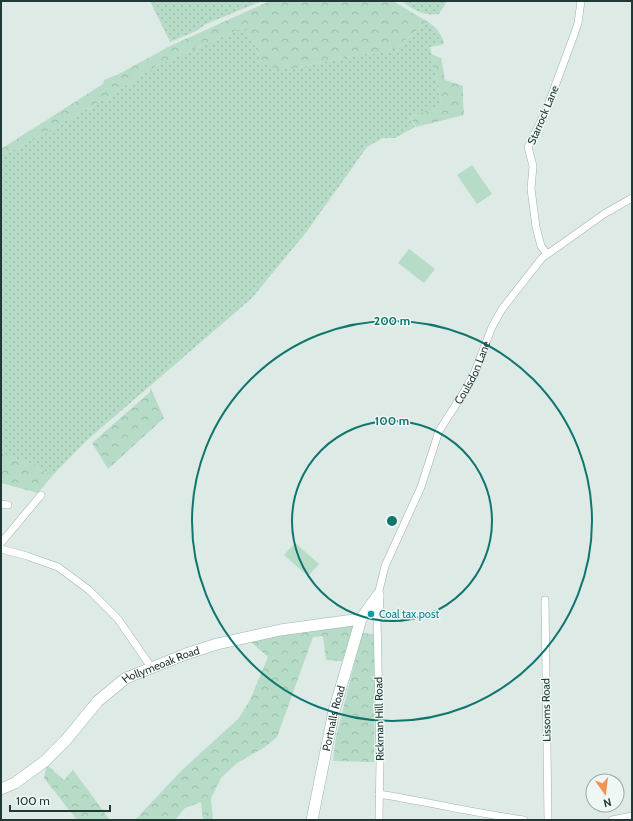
<svg xmlns="http://www.w3.org/2000/svg" width="633" height="821" font-family="Cabin,sans-serif">
  <style>
    .grass { fill: url(#grass-dots) }
    .forest { fill: url(#forest-crowns) }
    .pitch { fill: #b6dbc6 }
    .lines { fill: none; stroke-linecap: round; stroke-linejoin: round }
    .street-casing { stroke: #a1b1ae; stroke-width: 8 }
    .secondary-casing { stroke: #9db5b1; stroke-width: 12 }
    .street { stroke: #fff; stroke-width: 7 }
    .secondary { stroke: #fff; stroke-width: 11 }
    .ring { fill: none; stroke: #0f766e; stroke-width: 2 }
    .culture-dot { fill: #0f9aa8; stroke: #eef7f4; stroke-width: 1.5 }
    .labels { text-anchor: middle; dominant-baseline: central; stroke-width: 3; stroke-linejoin: round; paint-order: stroke }
    .street-label { font-size: 11px; fill: #203936; stroke: #eef7f4 }
    .culture-label { font-size: 11px; fill: #0d838f; stroke: #eef7f4; text-anchor: start }
    .centre { fill: #0f766e; stroke: #eef7f4; stroke-width: 2 }
    .ring-label { font-size: 12px; text-anchor: middle; font-weight: bold; fill: #0f766e; stroke: #eef7f4; stroke-width: 3; stroke-linejoin: round; paint-order: stroke }
  </style>
  <defs>
    <pattern id="grass-dots" width="8" height="8" patternUnits="userSpaceOnUse"><rect width="8" height="8" fill="#b6dbc6"/><path d="M2 2h.1M6 6h.1" fill="none" stroke="#9cbdab" stroke-width="1.8" stroke-linecap="round"/></pattern>
    <pattern id="forest-crowns" width="20" height="18" patternUnits="userSpaceOnUse"><rect width="20" height="18" fill="#b6dbc6"/><path d="M2 6a3 3 0 1 1 6 0M12 15a3 3 0 1 1 6 0" fill="none" stroke="#9cbdab"/></pattern>
  </defs>
  <rect width="100%" height="100%" fill="#deeae6"/>
  <!-- grass -->
  <g class="grass">
    <path d="M150 1H262L206 24 196 31 170 42Z"/>
    <path d="M401 1H447L439 14C422 16 415 10 401 1Z"/>
    <path d="M428 22C436 27 442 34 444 44L430 47 442 106 410 117 415 127 395 138H383L367 147 307 231 252 298 86 441 53 475 40 470 31 464 1 453V154L10 152 105 99 156 66 246 26V30L254 43 261 62 291 69 360 54 382 53 398 47 409 36Z"/>
  </g>
  <!-- forest -->
  <g class="forest">
    <path d="M270 1H393L428 22 409 36 398 47 382 53 360 54 291 69H276L261 62 254 43 246 30V26L156 66 105 99 10 152 1 154V149L103 84 104 80 119 74 168 47Z"/>
    <path d="M431 54 441 58 445 80 463 86V101L464 115 416 127 410 117 442 105Z"/>
    <path d="M150 387 164 418 108 469 92 443 150 392Z"/>
    <path d="M1 453 31 464 40 470 53 475 38 493 1 483Z"/>
    <path d="M356 624 342 661 326 660 323 636 313 637 277 737 265 747 237 763 221 778 211 798 213 820H203L201 802 185 808 175 820H135L182 770 238 719 250 700 268 657 251 642 281 634Z"/>
    <path d="M362 633 373 634 375 664 374 762 333 761 336 737Z"/>
    <path d="M47 765 64 780 73 770 110 820H77L44 778Z"/>
  </g>
  <!-- pitch -->
  <g class="pitch">
    <path d="M472 165 492 194 477 204 457 175Z"/>
    <path d="M409 249 435 269 424 283 398 263Z"/>
    <path d="M295 543 319 564 308 576 284 555Z"/>
  </g>
  <g class="lines">
    <!-- street casing -->
    <g class="street-casing">
      <g id="street">
        <path d="M547 254 541 246 536 227 531 189 533 166 528 147 545 113 574 35 578 23 581 1"/>
        <path d="M1 504 8 505"/>
        <path d="M1 543 41 495"/>
        <path d="M1 549 27 556 58 567 89 590 118 619 151 667"/>
        <path id="s1" d="M378 595 385 566 421 487 439 431 464 392 474 374 492 327 502 309 542 258 604 214 632 198"/>
        <path d="M545 600 548 820"/>
        <path d="M377 617 380 761 379 820"/>
        <path d="M379 794C428 802 475 813 524 820"/>
        <path d="M612 820 632 816"/>
      </g>
    </g>
    <!-- secondary casing -->
    <g class="secondary-casing">
      <g id="secondary">
        <path d="M377 617 378 596"/>
        <path id="s2" d="M1 789 15 783 45 761 66 740 98 701 126 678 186 654 217 644 280 630 361 619"/>
        <path id="s3" d="M312 820 334 711 361 619 378 595"/>
      </g>
    </g>
    <!-- street -->
    <use href="#street" class="street"/>
    <!-- secondary -->
    <use href="#secondary" class="secondary"/>
  </g>
  <!-- distance rings -->
  <g class="ring">
    <circle cx="392" cy="521" r="100"/>
    <circle cx="392" cy="521" r="200"/>
  </g>
  <!-- markers -->
  <circle class="culture-dot" cx="371" cy="614" r="4"/>
  <g class="labels">
    <!-- street labels -->
    <g class="street-label">
      <text transform="translate(543 115) rotate(-67)">Starrock Lane</text>
      <text stroke="none"><textPath href="#s1" startOffset="243">Coulsdon Lane</textPath></text>
      <text stroke="none"><textPath href="#s2" startOffset="206">Hollymeoak Road</textPath></text>
      <text transform="translate(546 710) rotate(-91)">Lissoms Road</text>
      <text stroke="none"><textPath href="#s3" startOffset="104">Portnalls Road</textPath></text>
      <text transform="translate(379 719) rotate(-91)">Rickman Hill Road</text>
    </g>
    <!-- culture labels -->
    <g class="culture-label">
      <text x="379" y="614">Coal tax post</text>
    </g>
  </g>
  <circle cx="392" cy="521" r="6" class="centre"/>
  <g class="ring-label">
    <text x="392" y="325">200 m</text>
    <text x="392" y="425">100 m</text>
  </g>
  <!-- border -->
  <rect width="633" height="821" fill="none" stroke="#203936" stroke-width="4"/>
  <!-- north arrow -->
  <g transform="translate(605 793) rotate(166)"><circle r="19" fill="#eef7f4" stroke="#9caba8"/>
  <path d="M0-3L7 15L0 10L-7 15Z" fill="#f29454"/>
  <text y="-6" font-size="11" font-weight="bold" text-anchor="middle" fill="#203936">N</text>
  </g>
  <!-- scale -->
  <path d="M10 805v6h100v-6" fill="none" stroke="#203936" stroke-width="2"/>
  <text x="16" y="805" font-size="12" fill="#203936" stroke="#eef7f4" stroke-width="3" paint-order="stroke">100 m</text>
</svg>
